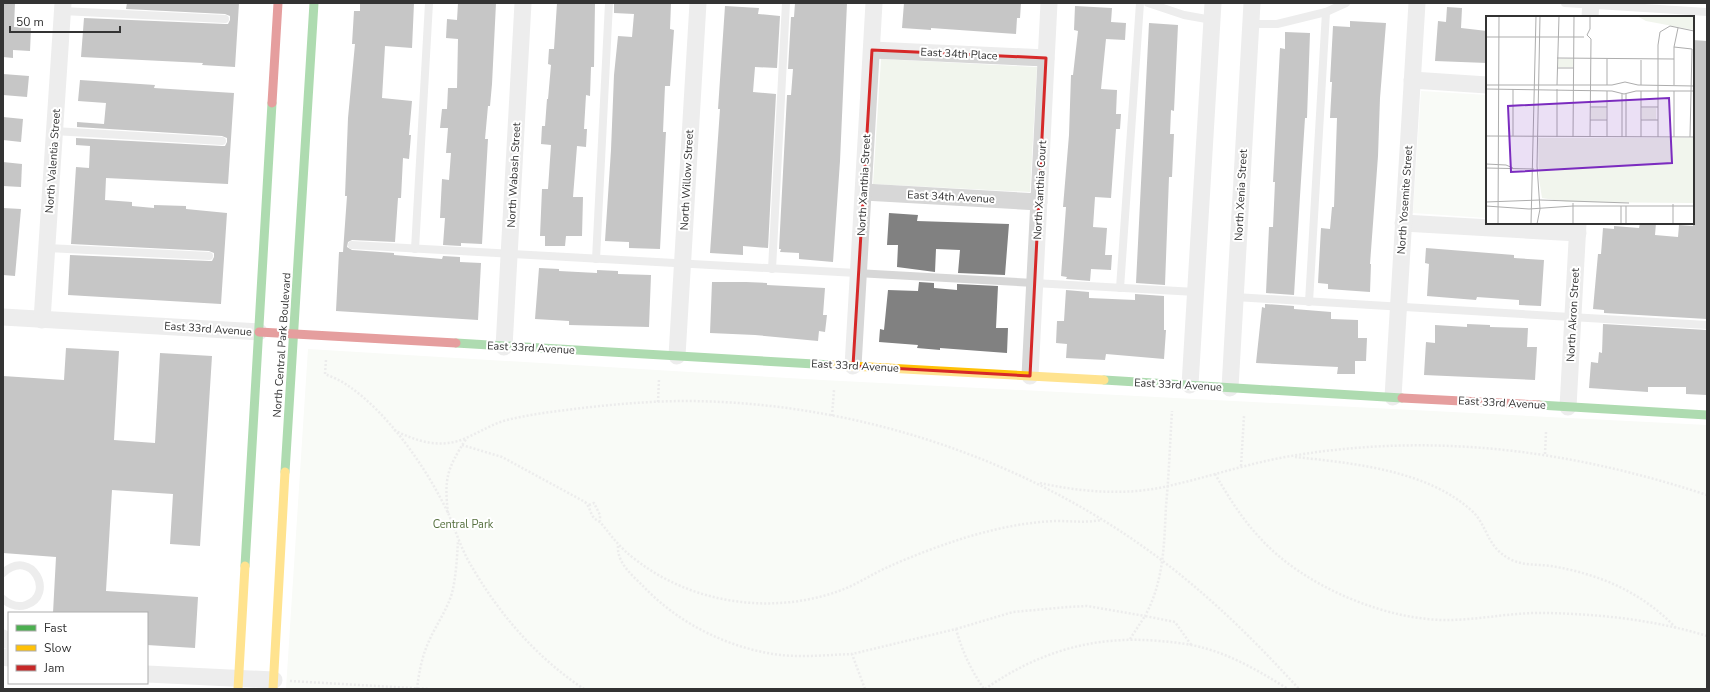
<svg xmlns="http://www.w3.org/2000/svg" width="1710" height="692" font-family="'Nunito Sans',sans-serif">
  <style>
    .green { fill: #f1f5ed }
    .building { fill: #818181 }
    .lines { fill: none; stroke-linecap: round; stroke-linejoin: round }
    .path { stroke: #d6d6d6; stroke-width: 2.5; stroke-dasharray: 2 2; stroke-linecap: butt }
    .lane { stroke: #d7d7d7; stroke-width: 8 }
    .street { stroke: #d7d7d7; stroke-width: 17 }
    .fast { stroke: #4caf50; stroke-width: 9 }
    .slow { stroke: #ffc107; stroke-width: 9 }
    .jam { stroke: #c62828; stroke-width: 9 }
    .marked { fill: none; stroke: #d62828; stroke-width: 3; stroke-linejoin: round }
    .labels { text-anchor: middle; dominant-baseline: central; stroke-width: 4; stroke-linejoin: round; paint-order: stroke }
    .street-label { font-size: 11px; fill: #333; stroke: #fff }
    .park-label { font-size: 11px; fill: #56703f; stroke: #fff }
    .inset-road { fill: none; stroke: #adadad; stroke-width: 1 }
    .view { fill: #7b2cbf; fill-opacity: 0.15; stroke: #7b2cbf; stroke-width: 2 }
    .inset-edge { fill: none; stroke: #333; stroke-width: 2 }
  </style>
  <rect width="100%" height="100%" fill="#fff"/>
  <!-- green -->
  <g class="green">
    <path d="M881 59 1037 67 1030 192 873 184Z"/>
    <path d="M1421 91 1487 95V218L1413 213Z"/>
    <path d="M308 349 822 380 1707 425V689H286Z"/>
  </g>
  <!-- building -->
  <g class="building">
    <path d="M3 3H15L14 27 31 28 30 51 13 50V58L3 57Z"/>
    <path d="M127 3H239L235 67 202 65 203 63 81 57 84 18 225 24H228L230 20V16L225 14 126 9Z"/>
    <path d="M360 3H414L412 48 385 46 382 98 412 101 409 135H411L409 159 403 158 401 198H398L395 242 352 240 348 242 347 247 352 250 394 253V255L442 259 443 256 460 257V262L481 263 478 320 336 311 339 252H343L347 196H345L348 118 355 44H352L354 11H360Z"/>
    <path d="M458 3H496L492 84 490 106H488L485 139H488L482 244 461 243V246L443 245 445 218H440L442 179 449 180 451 153H446L448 128H440L442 109H447L448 88H457L458 39 446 38 447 19 457 20Z"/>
    <path d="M557 3H595L594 67H591L590 96 586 95 584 129H587L586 147 577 146 573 197H583L582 236H566L565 246H545V236H540L542 189H548L551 145 541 144 542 126H545L547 99H548L551 65 548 64 549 49H554Z"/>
    <path d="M614 3H671L670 29 674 30 670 86H665L663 132H666L660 249 629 248V242L605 241 611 150 614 75 618 36 632 37 634 14 614 13Z"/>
    <path d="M795 3H847L840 161 833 262 799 259V253L780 252 781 249H779L787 95H791L793 69H788L791 17H794Z"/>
    <path d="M904 3H1021L1020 18H1017L1016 34 931 28V30L902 28Z"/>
    <path d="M725 6 759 8 758 14 780 16 777 68 755 67 753 92 776 94 768 248 743 246V255L710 253 720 109H718Z"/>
    <path d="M1075 6 1112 8 1111 22 1126 23 1125 40 1106 39 1101 89 1117 90 1116 114H1121L1120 129H1116L1111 198 1095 197 1093 227 1107 228 1105 255H1112L1111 270 1091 269 1090 281 1066 279 1067 277 1061 276 1066 207H1063L1069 135 1071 75H1073L1078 31 1074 30Z"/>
    <path d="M1447 7 1462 8 1461 28 1487 31V63L1435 61 1438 21 1446 22Z"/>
    <path d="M1350 21 1386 23 1380 98 1378 156 1370 264H1371L1370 292 1328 289V284L1318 283 1321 228 1330 229 1332 207H1334L1337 118H1330L1332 82H1330L1333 26 1350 27Z"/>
    <path d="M1149 23 1178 25 1174 111 1171 110 1170 134H1174L1172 177H1169L1165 285 1136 283Z"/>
    <path d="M1285 32 1310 33 1307 118H1305L1300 196 1294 295 1266 293 1269 227H1273L1275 182H1273L1280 48 1285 49Z"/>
    <path d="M1693 40 1707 41V319L1604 313V310L1593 309 1598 254H1601L1603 228 1614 229V226L1639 228 1640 223H1656L1655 235 1678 237 1679 225 1693 226 1694 142H1693Z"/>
    <path d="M3 74 29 76 27 97 3 95Z"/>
    <path d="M80 80 155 85 154 88 234 93 228 184 106 178 105 200 132 202V206L154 208V205L186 206V209L227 213 221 304 68 295 70 255 209 261H212L214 257V253L209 251 71 244 76 167 89 168 90 146 76 145V138L222 146H225L227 142V138L222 136 77 127V122L104 124 106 103 78 101Z"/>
    <path d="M3 117 23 119 21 142 3 140Z"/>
    <path d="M3 162 22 164 21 187 3 186Z"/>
    <path d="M3 208 21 209 15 276 3 275Z"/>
    <path d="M889 213 918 215 917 221 1009 224 1005 275 958 273 960 250 936 249 935 272 897 267 898 245H887Z"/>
    <path d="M1426 248 1514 255V258L1544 260 1541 306 1519 305V300L1477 297 1476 300 1427 296 1429 264 1425 263Z"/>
    <path d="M539 268 559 269V271L597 273V270L618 271V274L651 275 649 327 569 325V321L535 319Z"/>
    <path d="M712 282H746L767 283V285L825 288 823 315H827L825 332 819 331 818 341 755 335 710 333Z"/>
    <path d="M919 282 934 283V288L957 290V284L998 286 996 328H1008L1007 353 940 348V350L917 348 918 345 879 342 880 329 884 330 888 290 918 291Z"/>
    <path d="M1066 290 1089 292V298L1135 300V294L1164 296V330H1166L1164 359 1106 354 1105 360 1066 358 1067 344 1056 343 1057 321H1064Z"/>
    <path d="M1265 304 1294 306V309L1331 312V319L1358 320V338H1367L1366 361H1355V374H1337L1338 367 1256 363 1262 307 1265 308Z"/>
    <path d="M1467 324 1490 325V327L1528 328 1527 347H1537L1535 380 1424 375 1426 342 1435 343V325L1467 327Z"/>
    <path d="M1603 324 1707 330V395L1686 394V387H1648V392L1589 388 1591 362 1598 363 1599 352 1602 353Z"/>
    <path d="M66 348 119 351 114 440 155 443 160 353 212 356 200 546 170 544 173 494 112 490 106 591 198 597 195 648 147 645V613H53L56 557 3 553V376L64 380Z"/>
  </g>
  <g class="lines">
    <!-- path -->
    <g class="path">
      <path d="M326 360 325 374C332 377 340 380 347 385 388 412 428 470 449 515 456 532 462 551 472 567 500 615 537 658 584 689"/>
      <path d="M658 402 659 379"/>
      <path d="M832 416 834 390"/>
      <path d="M394 430C417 442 442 449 466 438 480 432 492 424 507 420 531 414 557 411 582 408 617 404 652 401 687 401 856 402 1029 459 1164 562 1214 600 1257 643 1299 689"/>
      <path d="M462 445 502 457 585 502C590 507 590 513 594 518 596 520 599 521 601 523 613 538 620 548 636 560 693 604 772 615 839 591 856 585 872 574 888 567 912 556 939 546 964 538 994 529 1025 522 1056 521 1072 521 1086 523 1101 520"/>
      <path d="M1545 454 1546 432"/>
      <path d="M1295 457C1352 463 1426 470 1471 510 1488 525 1486 547 1510 559 1523 566 1537 564 1551 566 1599 574 1642 592 1676 628"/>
      <path d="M1241 466 1244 416"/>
      <path d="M1215 474C1228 496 1242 519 1260 538 1303 586 1388 622 1452 620 1484 619 1515 612 1546 613 1600 614 1655 620 1707 636"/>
      <path d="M1040 483C1081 492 1127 496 1168 486 1209 477 1249 463 1291 456 1434 432 1570 450 1707 495"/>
      <path d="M589 505 594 503 600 515V521"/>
      <path d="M448 513C444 478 447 469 466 439"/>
      <path d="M618 546C617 563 632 575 643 586 677 622 724 646 773 654 799 658 826 655 852 654"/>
      <path d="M956 629 1013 612 1068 607 1087 606 1145 616C1164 581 1164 545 1166 506 1169 474 1170 443 1172 411"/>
      <path d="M1130 639 1145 616 1175 622 1192 646"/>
      <path d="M290 681 429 689"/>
      <path d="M417 689C419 672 422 656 429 641 436 625 447 610 452 593 456 577 457 558 458 541"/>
      <path d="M865 689 852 654 956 629C962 651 971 670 984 689"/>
      <path d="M985 689C1038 652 1094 635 1159 641 1174 642 1190 644 1204 648 1234 656 1262 673 1288 689"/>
    </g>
    <!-- lane -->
    <g class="lane">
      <path d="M1148 3 1184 15 1212 20"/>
      <path d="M1565 3 1707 12"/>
      <path d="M62 11 225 19"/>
      <path d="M1251 24H1277L1326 12 1346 3"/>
      <path d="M54 131 222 141"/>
      <path d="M352 245 1196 292"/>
      <path d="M47 248 209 256"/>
      <path d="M415 249 429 3"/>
      <path d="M596 259 609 3"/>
      <path d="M772 269 786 3"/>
      <path d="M1120 288 1140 3"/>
      <path d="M1235 297 1707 325"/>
      <path d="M1309 302 1326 12"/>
      <path d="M3 573C32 547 56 595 26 605 17 608 10 605 3 599"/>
    </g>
    <!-- street -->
    <g class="street">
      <path d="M1590 17 1591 3"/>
      <path d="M872 50 1046 58"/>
      <path d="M1412 80 1487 85"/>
      <path d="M864 192 1039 202"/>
      <path d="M1403 223 1578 233"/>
      <path d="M3 317 259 332"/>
      <path d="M42 320 63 3"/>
      <path d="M504 347 523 3"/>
      <path d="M677 356 698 3"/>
      <path d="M853 366 874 3"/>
      <path d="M1030 376 1049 3"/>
      <path d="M1190 385 1213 3"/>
      <path d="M1230 388 1252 3"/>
      <path d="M1393 397 1417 3"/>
      <path d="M1568 407 1578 223"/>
      <path d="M3 638 9 641"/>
      <path d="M3 657 9 658"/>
      <path d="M147 674 274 680"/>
    </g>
    <!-- fast -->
    <g class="fast">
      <path d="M456 343 832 365"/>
      <path d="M1104 380 1402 398"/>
      <path d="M1539 405 1707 415"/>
      <path d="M285 472 314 3"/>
      <path d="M245 566 272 103"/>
    </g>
    <!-- slow -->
    <g class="slow">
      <path d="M832 365 1104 380"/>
      <path d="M238 689 245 566"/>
      <path d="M273 689 285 472"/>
    </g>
    <!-- jam -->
    <g class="jam">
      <path d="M272 103 278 3"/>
      <path d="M259 332 456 343"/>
      <path d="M1402 398 1539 405"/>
    </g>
  </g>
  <!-- marked area -->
  <path d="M0 0H1710V692H0ZM872 50 1046 58 1030 376 853 366Z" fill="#fff" fill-opacity=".55" fill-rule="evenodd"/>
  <path class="marked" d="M872 50 1046 58 1030 376 853 366Z"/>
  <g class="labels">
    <!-- street labels -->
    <g class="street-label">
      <text transform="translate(959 54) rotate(3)">East 34th Place</text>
      <text transform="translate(53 161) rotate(-86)">North Valentia Street</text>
      <text transform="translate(514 175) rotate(-87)">North Wabash Street</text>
      <text transform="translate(687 180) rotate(-87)">North Willow Street</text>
      <text transform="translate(864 185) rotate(-87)">North Xanthia Street</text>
      <text transform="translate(1040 190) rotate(-87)">North Xanthia Court</text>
      <text transform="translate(1241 195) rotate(-87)">North Xenia Street</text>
      <text transform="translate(951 197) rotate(3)">East 34th Avenue</text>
      <text transform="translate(1405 200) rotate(-86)">North Yosemite Street</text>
      <text transform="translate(1573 315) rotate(-87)">North Akron Street</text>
      <text transform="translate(208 329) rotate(4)">East 33rd Avenue</text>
      <text transform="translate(282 345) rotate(-86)">North Central Park Boulevard</text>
      <text transform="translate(531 348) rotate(3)">East 33rd Avenue</text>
      <text transform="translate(855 366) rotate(3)">East 33rd Avenue</text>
      <text transform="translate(1178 385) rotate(3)">East 33rd Avenue</text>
      <text transform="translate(1502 403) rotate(3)">East 33rd Avenue</text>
    </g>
    <!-- park labels -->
    <g class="park-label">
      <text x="463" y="524">Central Park</text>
    </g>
  </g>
  <!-- overview -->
  <g transform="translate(1486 16)">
    <rect width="208" height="208" fill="#fff"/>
    <path d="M151 0H208V14L160 5ZM72 43H87V51H72ZM105 92H120V103H105ZM156 92H170V104L156 103ZM52 122H208V187L81 186 56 182 53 163Z" fill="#f1f5ed"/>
    <path class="inset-road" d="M101 19 105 23 104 121M101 19 104 13V0M0 21H98M188 31 206 33M71 42 188 43M121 43V69M71 52H88M0 69H126L139 66 152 69 208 70M71 69 73 0M155 69V44M188 69V31L192 12M0 73 126 75 138 78 150 75H208M121 75V121M104 91H121M155 91H172M104 104H121M155 104H172M0 120 208 121M27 120V73M71 121V73M87 121 88 0M136 121V78M140 121V78M155 121V75M172 121V29L174 16 184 10 208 15M188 121V75M204 121 206 33M0 148 20 149 27 152M0 152 48 153M0 186 54 184 143 187M0 190 43 193 87 190H208M12 208 13 0M45 208 50 0M51 208 54 193 51 150 54 0M87 208V187M135 208V190M140 208V190M187 208V188"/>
    <path class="view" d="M183 82 186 147 25 156 22 90Z"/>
    <rect width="208" height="208" class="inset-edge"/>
  </g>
  <!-- border -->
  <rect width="1710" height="692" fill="none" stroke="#333333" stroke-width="8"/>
  <!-- legend -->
  <rect x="8" y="612" width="140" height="72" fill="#ffffff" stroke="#adadad"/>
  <rect x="16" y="625" width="20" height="6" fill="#4caf50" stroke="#adadad"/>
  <text x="44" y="632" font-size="12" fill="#333333">Fast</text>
  <rect x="16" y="645" width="20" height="6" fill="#ffc107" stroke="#adadad"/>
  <text x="44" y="652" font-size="12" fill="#333333">Slow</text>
  <rect x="16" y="665" width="20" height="6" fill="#c62828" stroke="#adadad"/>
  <text x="44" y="672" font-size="12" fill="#333333">Jam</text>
  <!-- scale -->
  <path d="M10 26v6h110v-6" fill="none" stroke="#333333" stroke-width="2"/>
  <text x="16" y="26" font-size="12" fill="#333333" stroke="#ffffff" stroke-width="3" paint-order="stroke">50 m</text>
</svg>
